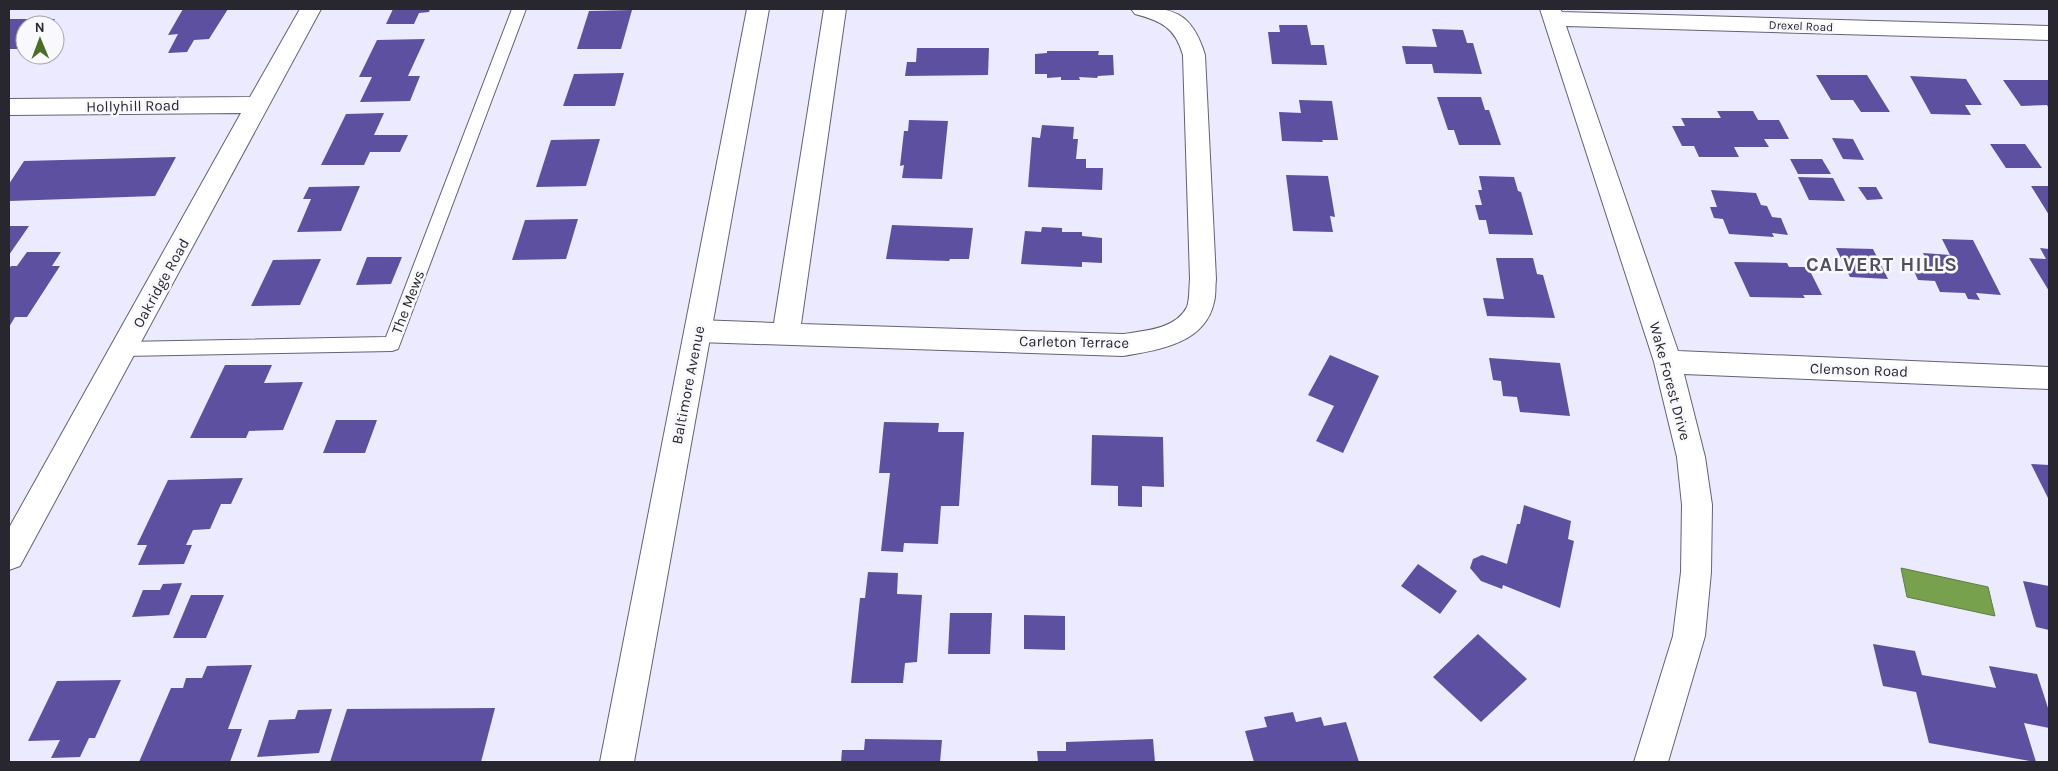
<svg xmlns="http://www.w3.org/2000/svg" width="2058" height="771" font-family="Karla,sans-serif">
  <style>
    .water { fill: #77a14c; stroke: #5f7c43 }
    .building { fill: #5e50a0 }
    .lines { fill: none; stroke-linecap: round; stroke-linejoin: round }
    .service-casing { stroke: #646274; stroke-width: 2 }
    .minor-casing { stroke: #646274; stroke-width: 2 }
    .primary-casing { stroke: #646274; stroke-width: 2 }
    .service { fill: #fff; fill-rule: evenodd }
    .minor { fill: #fff; fill-rule: evenodd }
    .primary { fill: #fff; fill-rule: evenodd }
    .labels { text-anchor: middle; dominant-baseline: central; stroke-width: 5; stroke-linejoin: round; paint-order: stroke }
    .far-street-label { font-size: 12px; fill: #28272f; stroke: #f9f9fd }
    .street-label { font-size: 15px; fill: #28272f; stroke: #f9f9fd }
    .district-label { font-size: 20px; font-weight: bold; letter-spacing: 1px; fill: #504f60; stroke: #f9f9fd }
  </style>
  <rect width="100%" height="100%" fill="#ebeafe"/>
  <!-- water -->
  <path class="water" d="M1901 568 1988 587 1995 616 1907 597Z"/>
  <!-- building -->
  <g class="building">
    <path d="M183 9H228L209 39 194 40 187 52 168 53 178 34 168 35Z"/>
    <path d="M393 9H430L429 12 419 13 414 24H386Z"/>
    <path d="M632 10 621 49H577L589 11Z"/>
    <path d="M9 19H55L51 25H25V49H9Z"/>
    <path d="M1279 25H1307L1311 45H1324L1327 65 1272 64 1268 32H1280Z"/>
    <path d="M1432 29 1463 30 1467 43H1473L1482 74 1434 73 1432 64H1406L1402 46 1437 47Z"/>
    <path d="M425 39 408 76H420L410 101 360 102 372 77H359L377 40Z"/>
    <path d="M917 48H989L988 75 905 76 907 62H916Z"/>
    <path d="M1047 51H1099L1098 55H1113L1114 75 1098 76 1097 78 1079 77 1080 80H1061V77L1047 78V74H1035V54L1047 53Z"/>
    <path d="M624 73 615 106H563L574 74Z"/>
    <path d="M1816 75H1867L1890 112H1861L1853 100H1831Z"/>
    <path d="M1910 76 1966 79 1982 105H1965L1971 115 1931 114Z"/>
    <path d="M2003 80H2049V109L2047 105 2021 106Z"/>
    <path d="M1437 97H1481L1485 110H1489L1501 145H1459L1454 130H1448Z"/>
    <path d="M1299 100 1332 101 1338 140H1322L1323 142 1282 141 1279 112 1301 113Z"/>
    <path d="M1717 111H1753L1758 120H1779L1789 139H1764L1769 147H1734L1739 157H1699L1694 146H1682L1672 126H1685L1681 118H1721Z"/>
    <path d="M384 113 374 135H408L400 152H370L364 165H321L346 114Z"/>
    <path d="M909 120 948 121 942 179 902 178 904 165 900 166 904 131H908Z"/>
    <path d="M1042 125 1074 127 1073 139H1078L1076 159H1086V168H1103L1102 190 1028 187 1032 137 1040 138Z"/>
    <path d="M1832 138 1853 139 1864 160 1843 159Z"/>
    <path d="M600 139 586 186 536 187 551 140Z"/>
    <path d="M1990 144H2025L2042 168H2006Z"/>
    <path d="M176 157 155 196 9 201V184L24 161Z"/>
    <path d="M1790 159H1822L1831 174H1798Z"/>
    <path d="M1286 175 1328 176 1335 217 1330 216 1333 232 1293 231Z"/>
    <path d="M1479 176 1514 177 1518 191 1521 192 1533 235 1489 234 1486 220H1479L1475 205H1482L1478 190H1482Z"/>
    <path d="M1798 177 1833 178 1845 201 1809 200Z"/>
    <path d="M360 186 341 231 297 232 311 199H303L309 187Z"/>
    <path d="M2031 186H2049V215Z"/>
    <path d="M1858 187H1876L1883 199 1867 200Z"/>
    <path d="M1711 190 1756 193 1761 205 1767 206 1772 217 1781 218 1788 235 1772 233 1774 237 1729 234 1723 219 1714 218 1710 207H1717Z"/>
    <path d="M578 219 566 259 512 260 525 220Z"/>
    <path d="M892 225 973 228 969 259H950L949 261 886 259Z"/>
    <path d="M9 226H29L9 255Z"/>
    <path d="M1042 227 1062 228V232H1082V236L1102 238V263L1082 262V267L1021 264 1025 231 1041 232Z"/>
    <path d="M1942 239 1973 240 2001 295 1976 293 1980 300 1968 299 1965 293 1940 292 1935 281 1918 280 1908 258 1926 259 1923 253 1950 255Z"/>
    <path d="M1836 248 1873 249 1888 279 1850 277Z"/>
    <path d="M2040 248 2049 249V291L2029 258 2046 259Z"/>
    <path d="M27 252H61L52 266H60L27 317H15L9 327V269L11 266H17Z"/>
    <path d="M367 257H402L391 284 356 285Z"/>
    <path d="M1496 258H1533L1537 274 1543 275 1555 318 1487 316 1483 298 1504 299Z"/>
    <path d="M321 259 300 305 251 306 273 260Z"/>
    <path d="M1734 262 1787 263 1789 267H1808L1822 295H1803L1805 298 1750 297Z"/>
    <path d="M1330 355 1379 376 1343 453 1316 441 1334 406 1308 395Z"/>
    <path d="M1489 358 1560 363 1570 416 1520 412 1517 397 1503 396 1501 381 1493 380Z"/>
    <path d="M225 365H272L264 383 303 382 283 430 249 431 246 438H190Z"/>
    <path d="M336 420H377L365 453H323Z"/>
    <path d="M884 422 939 423 938 432H964L959 506H941L938 544 904 543 903 552 881 551 890 473H879Z"/>
    <path d="M1092 435 1163 437 1164 487 1142 486V507L1118 506V486L1091 485Z"/>
    <path d="M2031 464 2049 465V500Z"/>
    <path d="M243 478 231 504H221L210 529 193 530 186 545H192L184 564 138 565 147 545H137L168 480Z"/>
    <path d="M1524 505 1571 521 1568 539 1574 541 1560 608 1503 585 1502 589 1481 581 1470 568 1473 559 1482 555 1507 564 1517 524H1520Z"/>
    <path d="M1418 564 1457 591 1440 614 1401 586Z"/>
    <path d="M868 572 898 573 897 594 922 595 917 662 905 663 903 683H851L860 598H865Z"/>
    <path d="M2023 581 2049 586V630L2036 627Z"/>
    <path d="M182 583 169 615 132 617 143 590H160L163 584Z"/>
    <path d="M191 595H224L206 638H173Z"/>
    <path d="M950 613H992L990 654H948Z"/>
    <path d="M1024 615 1065 616V650L1024 649Z"/>
    <path d="M1478 634 1527 679 1481 722 1433 677Z"/>
    <path d="M1873 644 1915 651 1922 675 1996 688 1989 666 2037 674 2049 711V728L2024 723 2036 762 1929 743 1916 692 1883 686Z"/>
    <path d="M252 665 228 729H242L230 762H139L171 688H183L186 678H202L207 666Z"/>
    <path d="M121 680 95 738H89L80 757 51 758 60 740 28 741 57 681Z"/>
    <path d="M495 708 481 762H330L347 709Z"/>
    <path d="M332 709 319 753 257 757 269 720 295 719 298 710Z"/>
    <path d="M1293 712 1296 722 1321 717 1324 726 1346 722 1359 762H1254L1245 731 1267 727 1264 717Z"/>
    <path d="M865 739 942 740 940 762H841L842 750H864Z"/>
    <path d="M1153 739 1155 762H1038L1037 751H1066V742Z"/>
  </g>
  <g class="lines">
    <!-- service casing -->
    <g class="service-casing">
      <path id="service" d="M512 9H526L398 349 392 351 124 356 118 354 115 349 118 344 124 342 386 337Z"/>
    </g>
    <!-- minor casing -->
    <g class="minor-casing">
      <g id="minor">
        <path d="M300 9H321L20 566 9 570V528L241 113 9 115V99L250 97Z"/>
        <path d="M824 9H846L801 324 1123 334C1144 331 1176 329 1187 307 1190 298 1189 288 1190 279L1183 55C1175 27 1161 21 1135 14L1131 9C1172 6 1192 12 1205 55L1216 279C1215 287 1216 295 1214 302 1205 344 1158 350 1123 356L698 342 689 338 685 331 689 324 698 320 774 323Z"/>
        <path d="M1540 9H1560L1562 12 2049 26V40L1566 26 1678 351 2049 367V389L1684 374 1705 457 1712 505 1711 572 1705 636 1668 762H1634L1673 636 1681 572 1682 505 1677 457 1654 362Z"/>
      </g>
    </g>
    <!-- primary casing -->
    <g class="primary-casing">
      <path id="primary" d="M747 9H769L634 762H600Z"/>
    </g>
    <!-- service -->
    <use href="#service" class="service"/>
    <!-- minor -->
    <use href="#minor" class="minor"/>
    <!-- primary -->
    <use href="#primary" class="primary"/>
  </g>
  <g class="labels">
    <!-- far-street labels -->
    <g class="far-street-label">
      <text transform="translate(1801 26) rotate(2)">Drexel Road</text>
    </g>
    <!-- street labels -->
    <g class="street-label">
      <text transform="translate(133 106) rotate(-1)">Hollyhill Road</text>
      <text transform="translate(161 283) rotate(-61)">Oakridge Road</text>
      <text transform="translate(408 302) rotate(-69)">The Mews</text>
      <text transform="translate(1074 342) rotate(1)">Carleton Terrace</text>
      <text transform="translate(1859 370) rotate(2)">Clemson Road</text>
      <text transform="translate(1670 381) rotate(75)">Wake Forest Drive</text>
      <text transform="translate(688 385) rotate(-79)">Baltimore Avenue</text>
    </g>
    <!-- district labels -->
    <g class="district-label">
      <text x="1882" y="264">CALVERT HILLS</text>
    </g>
  </g>
  <!-- border -->
  <rect width="2058" height="771" fill="none" stroke="#28272f" stroke-width="20"/>
  <!-- north arrow -->
  <g transform="translate(40 40) rotate(359)"><circle r="24" fill="#f9f9fd" stroke="#a5a5ab"/>
  <path d="M0-4L9 19L0 12L-9 19Z" fill="#4b6d25"/>
  <text y="-8" font-size="14" font-weight="bold" text-anchor="middle" fill="#28272f">N</text>
  </g>
</svg>
